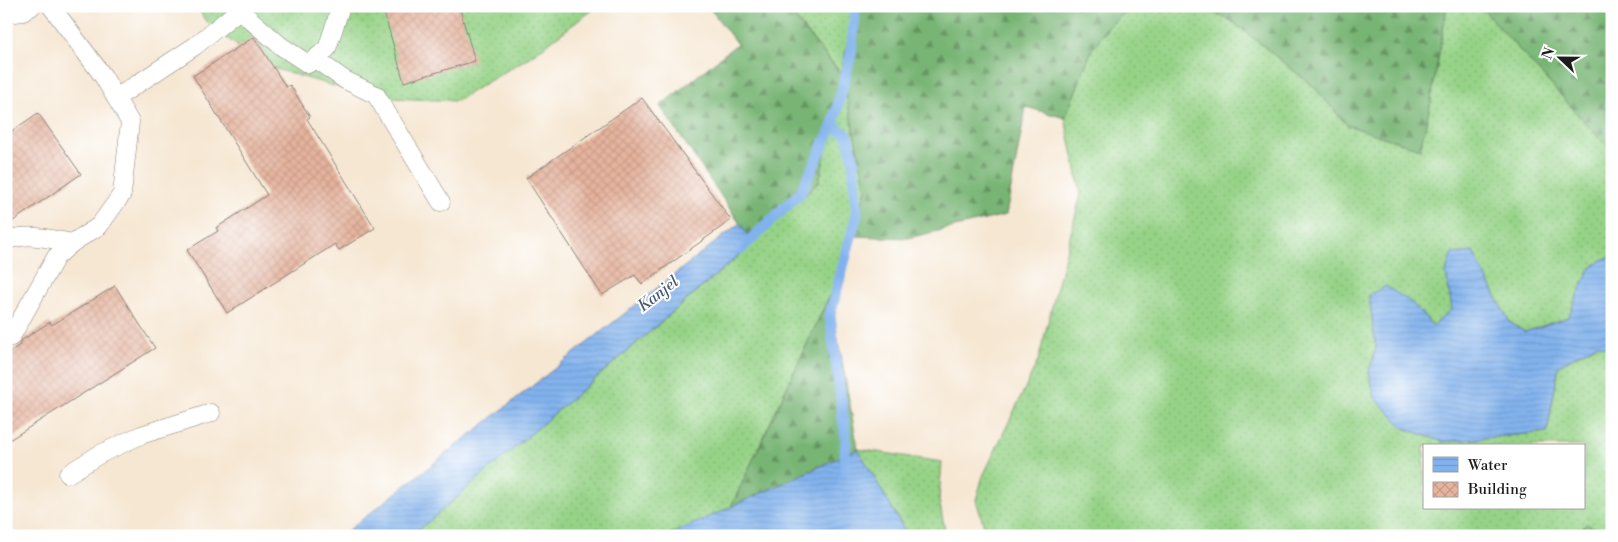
<svg xmlns="http://www.w3.org/2000/svg" width="1618" height="542" font-family="'Libre Bodoni',serif">
  <style>
    .grass { fill: url(#grass-dots); stroke: #597852; fill-rule: evenodd }
    .forest { fill: url(#forest-firs); stroke: #4a6848 }
    .water { fill: url(#water-rules); stroke: #4f6784 }
    .lines { fill: none; stroke-linecap: round; stroke-linejoin: round }
    .stream { stroke: #82b2ed; stroke-width: 11 }
    .building { fill: url(#building-cross-hatch) }
    .service-casing { stroke: #898278; stroke-width: 19 }
    .service { stroke: #fff; stroke-width: 18 }
    .labels { text-anchor: middle; dominant-baseline: central; stroke-width: 4; stroke-linejoin: round; paint-order: stroke }
    .water-label { font-size: 16px; font-style: italic; fill: #455870; stroke: #fff }
  </style>
  <defs>
    <pattern id="grass-dots" width="8" height="8" patternUnits="userSpaceOnUse" patternTransform="scale(1.25)"><rect width="8" height="8" fill="#96d387"/><path d="M2 2h.1M6 6h.1" fill="none" stroke="#81b574" stroke-width="1.8" stroke-linecap="round"/></pattern>
    <pattern id="forest-firs" width="22" height="20" patternUnits="userSpaceOnUse" patternTransform="scale(1.25)"><rect width="22" height="20" fill="#78b574"/><path d="M5 1l3.5 6h-7zM16 11l3.5 6h-7z" fill="#62925e"/></pattern>
    <pattern id="water-rules" width="6" height="5" patternUnits="userSpaceOnUse" patternTransform="scale(1.25)"><rect width="6" height="5" fill="#82b2ed"/><path d="M0 2.5h6" fill="none" stroke="#7098cb"/></pattern>
    <pattern id="building-cross-hatch" width="8" height="8" patternUnits="userSpaceOnUse" patternTransform="scale(1.25)"><rect width="8" height="8" fill="#e6b49e"/><path d="M0 0l8 8M0 8l8-8" fill="none" stroke="#c59a88"/></pattern>
  </defs>
  <rect width="100%" height="100%" fill="#fff"/>
  <filter id="ink" filterUnits="userSpaceOnUse"><feTurbulence type="fractalNoise" baseFrequency=".02" numOctaves="2"/><feDisplacementMap in="SourceGraphic" scale="10" xChannelSelector="R" yChannelSelector="G"/><feConvolveMatrix kernelMatrix="1 2 1 2 8 2 1 2 1" color-interpolation-filters="sRGB"/></filter>
  <filter id="wash" filterUnits="userSpaceOnUse"><feTurbulence type="fractalNoise" baseFrequency=".0096" numOctaves="4" result="noise"/><feDisplacementMap in="SourceGraphic" scale="20" xChannelSelector="R" yChannelSelector="G"/><feGaussianBlur stdDeviation="1.12" result="paint"/><feColorMatrix in="noise" values="0 0 0 0 0 0 0 0 0 0 0 0 0 0 0 0 0 1.4 0 .05"/><feComposite in="paint" operator="in"/></filter>
  <g filter="url(#wash)">
    <rect width="100%" height="100%" fill="#f6e7d3"/>
    <!-- grass -->
    <g class="grass">
      <path d="M198 6H598L531 56 456 101 371 97 259 64 204 19Z"/>
      <path d="M785 6H855L842 74 866 189 847 258 731 507 667 536H411L762 236 819 182 842 74Z"/>
      <path d="M1134 6H1199L1232 21 1314 87 1347 125 1420 149 1430 106 1447 6H1480L1600 139 1612 148V256L1602 260 1589 270 1568 317 1525 332 1510 323 1473 252 1446 273 1452 309 1433 326 1412 303 1369 295 1376 348 1369 372 1375 398 1404 428 1444 442 1547 432 1559 365 1598 344 1612 349V536L1586 524 1576 536H987L976 500 983 476 1038 361 1081 194 1065 118 1092 49 1111 24ZM1424 446H1584V508H1424Z"/>
      <path d="M858 449 942 462 939 500 946 536H908Z"/>
    </g>
    <!-- forest -->
    <g class="forest">
      <path d="M708 6H785L841 74 855 6H1134L1111 24 1092 49 1065 118 1026 107 1006 215 908 238 853 236 866 189 842 76 819 182 753 243 660 106 737 44Z"/>
      <path d="M1199 6H1447L1430 106 1420 149 1347 125 1314 87 1232 21Z"/>
      <path d="M1480 6H1612V148L1600 139Z"/>
      <path d="M830 295 858 449 731 507Z"/>
      <path d="M1586 524 1612 536H1576Z"/>
    </g>
    <!-- water -->
    <g class="water">
      <path d="M740 223 753 243 412 536H341Z"/>
      <path d="M1473 252 1510 323 1525 332 1568 317 1589 270 1602 260 1612 256V349L1597 344 1559 365 1547 432 1444 442 1404 428 1375 398 1369 372 1376 348 1369 295 1386 286 1412 303 1433 326 1452 309 1446 273 1451 254Z"/>
      <path d="M858 449 908 536H667Z"/>
    </g>
    <g class="lines">
      <!-- stream -->
      <g class="stream">
        <path d="M833 125 847 135 853 157 857 214 830 315 846 439 844 470"/>
        <path d="M741 249 801 192 833 125 851 54 856 6"/>
      </g>
    </g>
    <g id="blocks">
      <!-- building -->
      <g class="building">
        <path d="M382 6H459L475 61 404 82Z"/>
        <path d="M254 37 286 87 290 85 310 117 307 119 375 228 339 250 335 244 227 313 187 250 218 231 216 228 267 195 193 76Z"/>
        <path d="M642 98 731 220 642 284 635 275 602 295 526 178Z"/>
        <path d="M38 113 81 174 6 226V135Z"/>
        <path d="M115 286 155 348 6 442V354L20 345 19 343 22 340 50 322 52 325Z"/>
      </g>
    </g>
  </g>
  <g filter="url(#ink)">
    <use href="#blocks" fill-opacity="0" stroke="#898278" stroke-width="1"/>
    <g class="lines">
      <!-- service casing -->
      <g class="service-casing">
        <g id="service">
          <path d="M239 10 281 46 308 64 327 49 341 6"/>
          <path d="M6 14 23 12 32 6"/>
          <path d="M315 59 345 80 376 95 441 202"/>
          <path d="M116 98 195 46 244 6"/>
          <path d="M6 241C26 232 51 239 72 243"/>
          <path d="M11 337 56 257 72 243 99 226 122 194 130 122 103 76 51 6"/>
          <path d="M68 474 100 454 141 435 211 413"/>
        </g>
      </g>
      <!-- service -->
      <use href="#service" class="service"/>
    </g>
  </g>
  <g class="labels">
    <!-- water labels -->
    <g class="water-label">
      <text transform="translate(658 294) rotate(-38)">Kanjel</text>
    </g>
  </g>
  <!-- margin -->
  <rect width="1618" height="542" fill="none" stroke="#fff" stroke-width="25"/>
  <!-- legend -->
  <rect x="1423" y="444" width="162" height="65" fill="#ffffff" stroke="#a4a4a4"/>
  <rect x="1433" y="457" width="25" height="15" fill="url(#water-rules)" stroke="#a4a4a4"/>
  <text x="1468" y="470" font-size="15" fill="#1c1c1c">Water</text>
  <rect x="1433" y="482" width="25" height="15" fill="url(#building-cross-hatch)" stroke="#a4a4a4"/>
  <text x="1468" y="494" font-size="15" fill="#1c1c1c">Building</text>
  <!-- north arrow -->
  <g transform="translate(1560 58) rotate(292)" stroke="#ffffff" stroke-width="4" paint-order="stroke">
  <path d="M0-4L9 19L0 12L-9 19Z" fill="#1c1c1c"/>
  <text y="-8" font-size="14" font-weight="bold" text-anchor="middle" fill="#1c1c1c">N</text>
  </g>
</svg>
